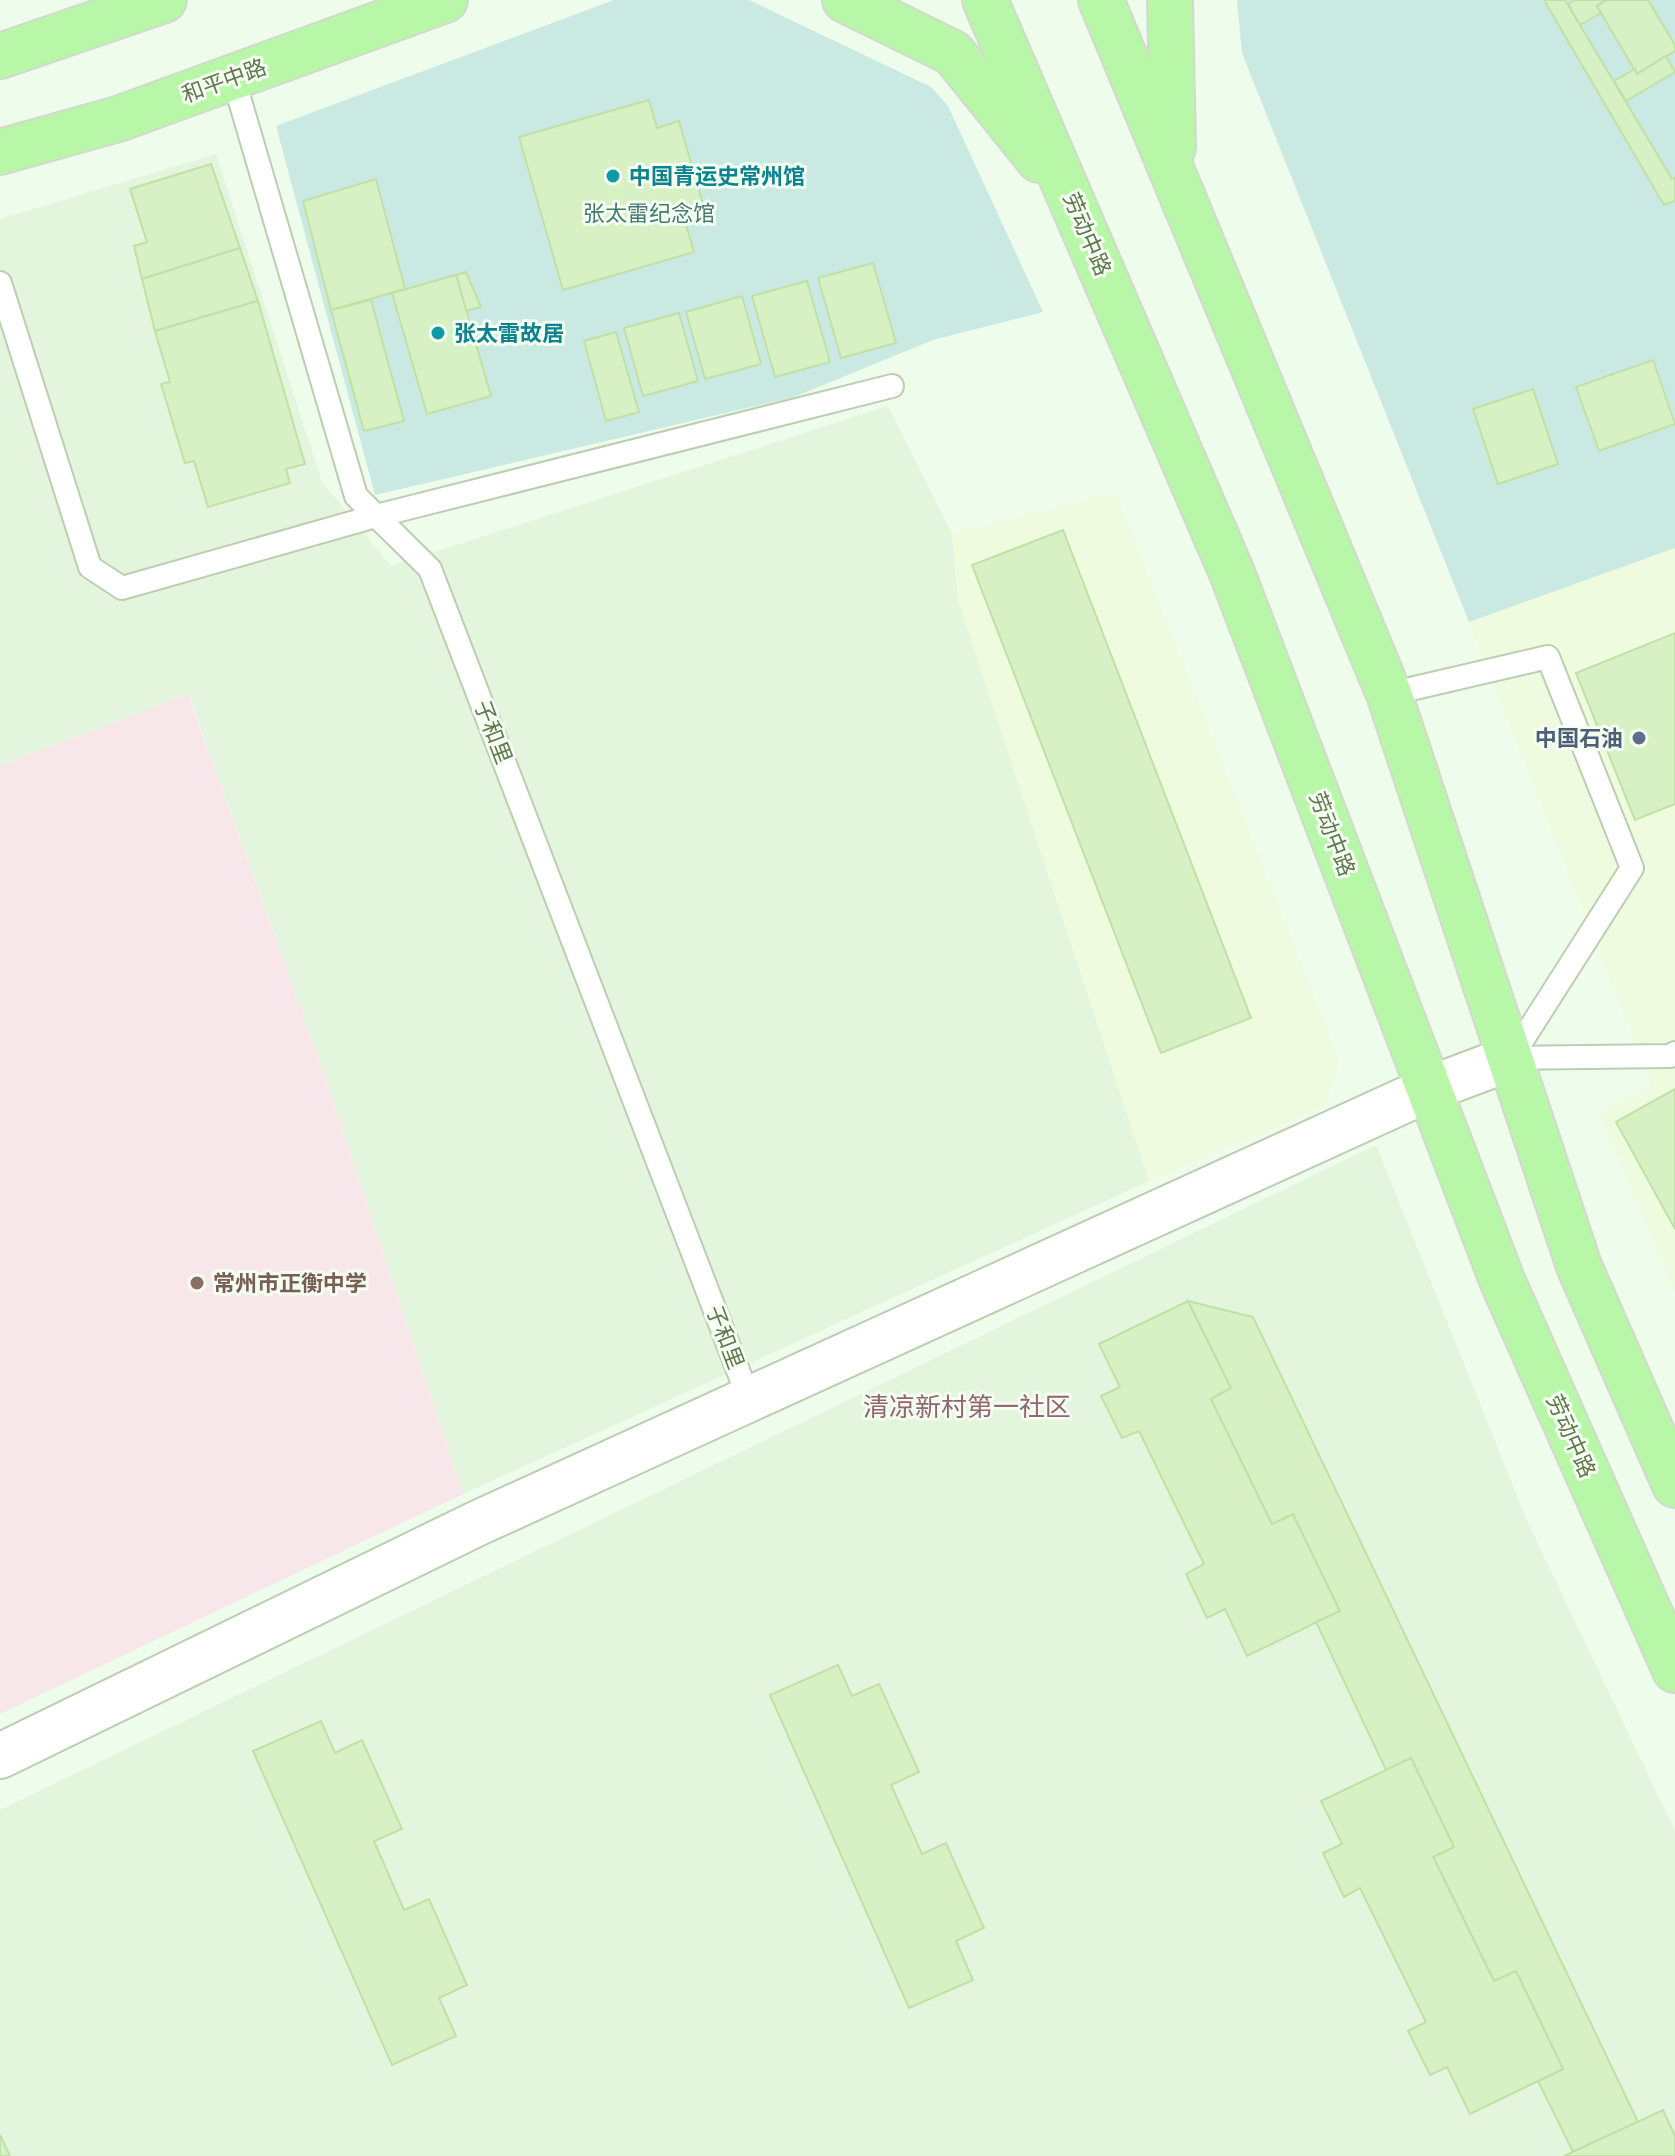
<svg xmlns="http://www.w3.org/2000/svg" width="1675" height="2156" font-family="Helvetica,'Noto Sans SC',sans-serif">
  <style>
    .residential { fill: #e3f5dc }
    .commercial { fill: #eefbdf }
    .education { fill: #f8e7ea }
    .green { fill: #c9e9e2 }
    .building { fill: #d7f0c4; stroke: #c0e1a5; stroke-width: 2 }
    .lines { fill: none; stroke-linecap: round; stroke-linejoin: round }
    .lane-casing { stroke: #bcceb1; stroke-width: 26 }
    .street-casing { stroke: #bcceb1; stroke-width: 48 }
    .primary-casing { stroke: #d3d9ce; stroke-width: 48 }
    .lane { stroke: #fff; stroke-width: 22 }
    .street { stroke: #fff; stroke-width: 44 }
    .primary { stroke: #b8f6a8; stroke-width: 44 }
    .culture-dot { fill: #0f9aa8; stroke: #f4fef1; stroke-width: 3 }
    .service-dot { fill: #5c6f8a; stroke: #f4fef1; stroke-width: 3 }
    .education-dot { fill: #8d6e63; stroke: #f4fef1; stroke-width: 3 }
    .labels { text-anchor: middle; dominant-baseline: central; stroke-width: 6; stroke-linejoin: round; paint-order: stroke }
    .street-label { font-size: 22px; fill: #61764f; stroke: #f4fef1 }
    .culture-label { font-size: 22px; font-weight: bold; fill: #0d838f; stroke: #f4fef1; text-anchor: start }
    .park-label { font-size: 22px; fill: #477a74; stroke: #f4fef1 }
    .service-label { font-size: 22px; font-weight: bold; fill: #4e5e75; stroke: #f4fef1; text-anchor: end }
    .education-label { font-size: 22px; font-weight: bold; fill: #785e54; stroke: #f4fef1; text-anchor: start }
    .quarter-label { font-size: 26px; fill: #91666e; stroke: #f4fef1 }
  </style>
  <rect width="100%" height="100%" fill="#eefceb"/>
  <!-- residential -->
  <g class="residential">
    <path d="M216 154 322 482 391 566 888 406 952 534 958 600 1149 1181 463 1494 324 1073 189 694 0 766V219Z"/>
    <path d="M1376 1145 1528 1523 1675 1831V2156H0V1810Z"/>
  </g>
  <!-- commercial -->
  <g class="commercial">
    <path d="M1116 493 1340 1062 1326 1105 1149 1181 958 600 952 534Z"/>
    <path d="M1675 548V1291L1599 1113 1652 1085 1469 622Z"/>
  </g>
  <!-- education -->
  <path class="education" d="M188 694 324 1073 463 1494 0 1714V766Z"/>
  <!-- green -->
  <g class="green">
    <path d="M614 0H749L931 87 948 106 1043 312 933 340 794 397 375 495 276 126Z"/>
    <path d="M1237 0H1675V548L1469 622 1242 53Z"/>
  </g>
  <!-- building -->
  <g class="building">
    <path d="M1544 0H1565L1672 179 1675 178V201L1664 205Z"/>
    <path d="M1575 0H1607L1597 6 1601 13 1580 25 1568 4Z"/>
    <path d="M1607 0H1648L1675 45V51L1637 74 1597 6Z"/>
    <path d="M1666 56 1675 72 1626 101 1614 81 1635 69 1637 74Z"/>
    <path d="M649 100 657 128 679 121 706 215 685 221 694 252 563 290 519 137Z"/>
    <path d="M211 164 240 248 142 279 134 246 147 242 130 189Z"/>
    <path d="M376 179 405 289 331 310 303 201Z"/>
    <path d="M240 248 258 301 155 331 142 279Z"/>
    <path d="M873 263 896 343 841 358 818 278Z"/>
    <path d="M466 272 481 307 466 311 456 275Z"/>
    <path d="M456 275 491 396 427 414 392 293Z"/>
    <path d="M807 281 830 362 775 377 752 296Z"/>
    <path d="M742 296 761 364 705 379 686 312Z"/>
    <path d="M371 300 404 421 364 431 331 310Z"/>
    <path d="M258 301 305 464 286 469 290 483 208 507 194 461 185 463 161 384 170 382 155 331Z"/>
    <path d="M679 313 698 381 643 396 624 328Z"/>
    <path d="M616 332 639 412 606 421 584 341Z"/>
    <path d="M1653 360 1675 424 1599 451 1576 387Z"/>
    <path d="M1533 389 1558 464 1498 484 1473 409Z"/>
    <path d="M1063 530 1251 1018 1161 1053 972 565Z"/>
    <path d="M1675 633V804L1635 820 1576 673Z"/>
    <path d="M1675 1089V1229L1616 1122Z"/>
    <path d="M1188 1301 1231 1388 1211 1399 1272 1524 1293 1514 1340 1611 1247 1656 1225 1609 1207 1618 1186 1574 1204 1564 1139 1431 1122 1438 1101 1396 1120 1387 1099 1344Z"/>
    <path d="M1188 1301 1253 1317 1638 2122 1573 2152 1538 2081 1563 2069 1516 1971 1494 1981 1433 1857 1454 1847 1411 1758 1386 1770 1316 1622 1340 1611 1293 1514 1272 1524 1211 1399 1231 1388Z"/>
    <path d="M838 1665 852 1696 879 1684 919 1772 891 1785 922 1854 946 1843 984 1928 956 1941 973 1980 909 2008 770 1695Z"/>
    <path d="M321 1721 335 1753 362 1740 402 1829 374 1841 404 1910 429 1899 467 1985 439 1998 456 2036 392 2065 253 1751Z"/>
    <path d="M1411 1758 1454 1847 1433 1857 1494 1981 1516 1971 1563 2069 1470 2114 1447 2067 1430 2075 1408 2031 1426 2022 1360 1888 1344 1897 1323 1853 1342 1844 1321 1801Z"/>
    <path d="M1663 2110 1675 2136V2156H1564Z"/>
    <path d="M0 2135 10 2156H0Z"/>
  </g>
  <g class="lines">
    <!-- lane casing -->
    <g class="lane-casing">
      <g id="lane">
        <path d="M233 77 356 496 430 569 749 1399"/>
        <path d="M0 283 90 567 122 588 376 516 892 386"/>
        <path d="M1389 694 1548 657 1632 868 1511 1058"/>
        <path d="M1511 1058 1670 1056 1675 1053"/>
      </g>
    </g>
    <!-- street casing -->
    <g class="street-casing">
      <path id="street" d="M0 1756 478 1523 1429 1089 1511 1058"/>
    </g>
    <!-- primary casing -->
    <g class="primary-casing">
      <g id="primary">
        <path d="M845 0 953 53 1039 160"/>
        <path d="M985 0 1232 573 1502 1280 1675 1670"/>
        <path d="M1101 0 1389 694 1579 1266 1675 1485"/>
        <path d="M1170 0 1173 148"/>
        <path d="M0 56 164 0"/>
        <path d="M0 152 118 119 445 0"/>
      </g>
    </g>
    <!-- lane -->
    <use href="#lane" class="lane"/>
    <!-- street -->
    <use href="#street" class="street"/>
    <!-- primary -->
    <use href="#primary" class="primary"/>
  </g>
  <!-- markers -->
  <g class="culture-dot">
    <circle cx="613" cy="176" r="8"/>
    <circle cx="438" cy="333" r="8"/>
  </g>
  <circle class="service-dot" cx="1639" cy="738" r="8"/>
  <circle class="education-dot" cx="197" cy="1283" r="8"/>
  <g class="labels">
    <!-- street labels -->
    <g class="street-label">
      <text transform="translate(224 81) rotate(-20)">和平中路</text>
      <text transform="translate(1087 234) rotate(67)">劳动中路</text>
      <text transform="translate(493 732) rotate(69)">子和里</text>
      <text transform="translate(1332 834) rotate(69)">劳动中路</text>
      <text transform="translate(725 1337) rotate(69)">子和里</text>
      <text transform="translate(1571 1436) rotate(66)">劳动中路</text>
    </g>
    <!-- culture labels -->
    <g class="culture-label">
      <text x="629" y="176">中国青运史常州馆</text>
      <text x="454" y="333">张太雷故居</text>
    </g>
    <!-- park labels -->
    <g class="park-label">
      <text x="649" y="213">张太雷纪念馆</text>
    </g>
    <!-- service labels -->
    <g class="service-label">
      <text x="1623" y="738">中国石油</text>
    </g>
    <!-- education labels -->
    <g class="education-label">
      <text x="213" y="1283">常州市正衡中学</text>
    </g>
    <!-- quarter labels -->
    <g class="quarter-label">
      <text x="967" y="1407">清凉新村第一社区</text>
    </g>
  </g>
</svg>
